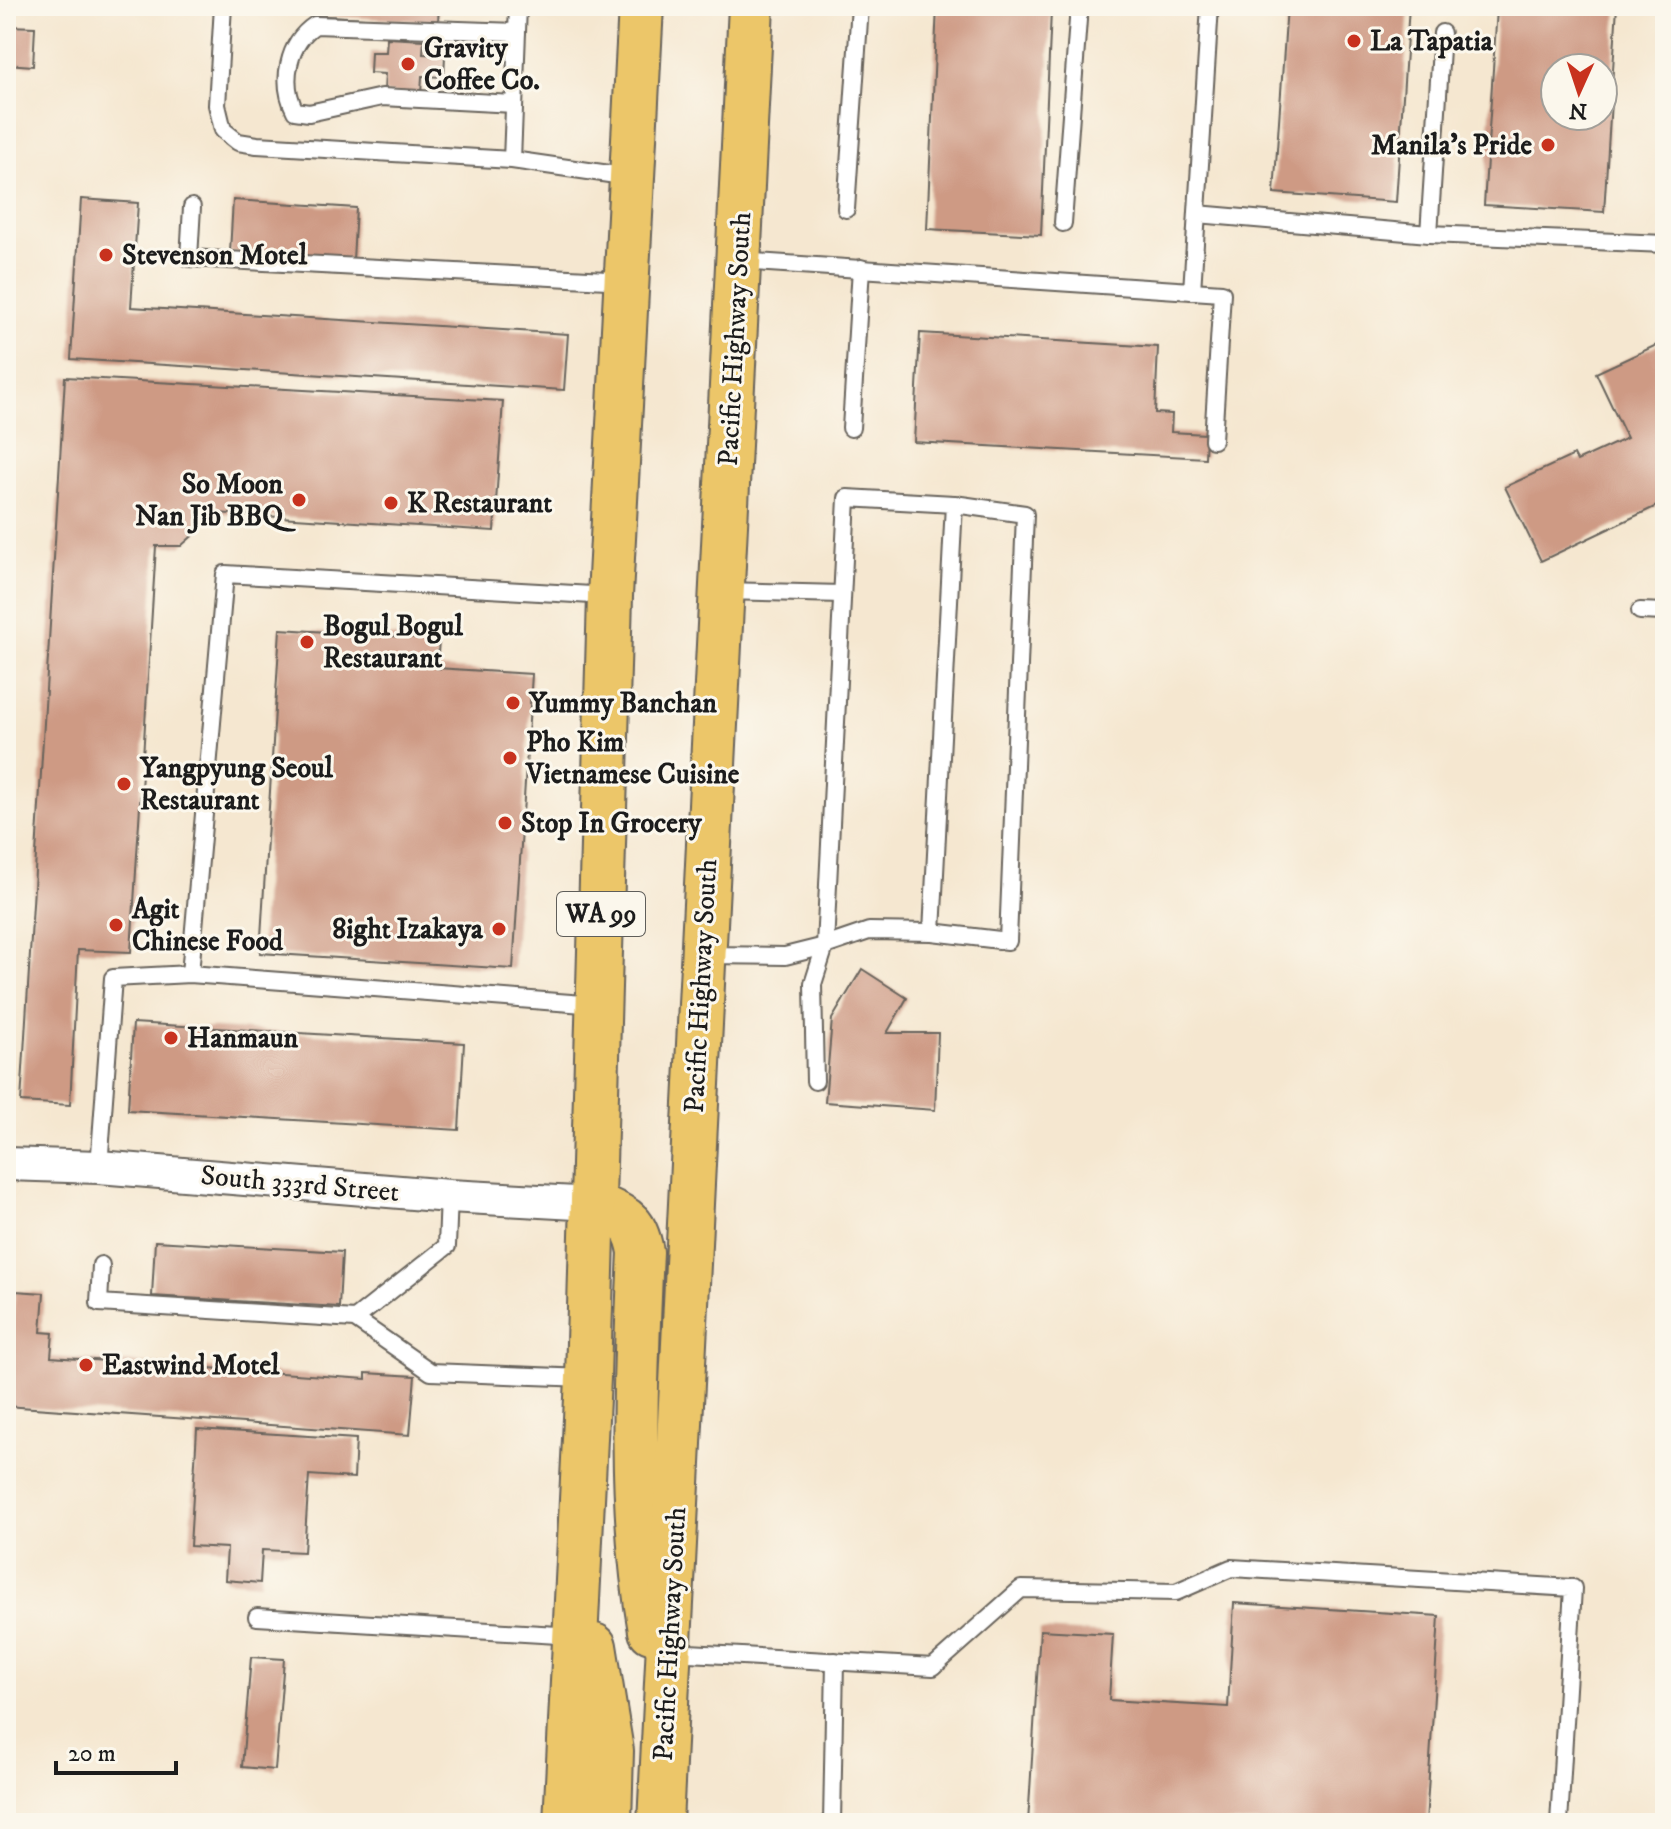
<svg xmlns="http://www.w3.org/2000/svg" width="1671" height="1829" font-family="'IM FELL DW Pica',serif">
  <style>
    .building { fill: #ce9a84; fill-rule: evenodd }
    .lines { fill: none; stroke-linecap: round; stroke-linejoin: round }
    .service-casing { stroke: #68635b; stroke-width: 20 }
    .minor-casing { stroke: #68635b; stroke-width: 36 }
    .primary-casing { stroke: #68635b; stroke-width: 48 }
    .service { stroke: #fff; stroke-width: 16 }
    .minor { stroke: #fff; stroke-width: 32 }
    .primary { stroke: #ecc669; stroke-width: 44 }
    .poi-dot { fill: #c8321e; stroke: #fbf7ec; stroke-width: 3 }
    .labels { text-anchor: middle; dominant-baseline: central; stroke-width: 6; stroke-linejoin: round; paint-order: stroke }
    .shield { fill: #fbf7ec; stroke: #5f5e5a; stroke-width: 2 }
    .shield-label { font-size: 26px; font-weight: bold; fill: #1c1c1c }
    .poi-label { font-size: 28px; font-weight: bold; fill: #1c1c1c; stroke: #fbf7ec; text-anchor: start }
    .street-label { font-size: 28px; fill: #1c1c1c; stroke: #fbf7ec }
  </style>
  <rect width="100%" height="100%" fill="#fbf7ec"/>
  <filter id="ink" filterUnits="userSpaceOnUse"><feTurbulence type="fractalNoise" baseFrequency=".0125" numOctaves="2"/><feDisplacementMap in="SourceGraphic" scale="16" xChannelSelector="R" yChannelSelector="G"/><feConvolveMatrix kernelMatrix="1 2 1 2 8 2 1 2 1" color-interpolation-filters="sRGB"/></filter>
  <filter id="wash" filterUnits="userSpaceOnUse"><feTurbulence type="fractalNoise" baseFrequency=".006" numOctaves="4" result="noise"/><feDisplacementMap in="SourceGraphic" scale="32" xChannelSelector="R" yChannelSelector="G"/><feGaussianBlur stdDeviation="1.8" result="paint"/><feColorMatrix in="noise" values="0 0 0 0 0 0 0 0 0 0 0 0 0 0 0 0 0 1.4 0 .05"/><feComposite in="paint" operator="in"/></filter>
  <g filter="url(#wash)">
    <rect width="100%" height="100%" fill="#f5e7d0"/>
    <g id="blocks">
      <!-- building -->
      <g class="building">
        <path d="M274 6H439L438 22 274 13Z"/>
        <path d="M937 6 1051 11 1041 235 927 229Z"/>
        <path d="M1287 6H1409L1396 202 1274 193Z"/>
        <path d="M1486 6H1617L1604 212 1484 205 1497 9 1486 8ZM1555 68H1603V116H1555Z"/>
        <path d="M6 26 35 27 33 66 6 64Z"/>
        <path d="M387 38 424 40 423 54 445 55 444 77 422 76 421 95 384 93 385 74 370 73 371 52H386Z"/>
        <path d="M81 199 138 203 131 307 568 334 564 390 71 359Z"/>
        <path d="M233 200 356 208 353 260 230 252Z"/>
        <path d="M920 333 1158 347 1155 413 1172 414 1171 432 1206 434 1205 458 914 442Z"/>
        <path d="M1665 341V502L1541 561 1505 487 1574 455 1577 461 1627 438 1596 373Z"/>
        <path d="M65 377 503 401 494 531 201 512 199 530 181 546H156L131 952 78 950 70 1105 21 1102Z"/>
        <path d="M280 629 439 639 437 668 532 674 513 969 260 953Z"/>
        <path d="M862 969 907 998 887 1033H938L935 1110 825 1102 832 1019Z"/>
        <path d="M133 1023 464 1043 459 1130 128 1110Z"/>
        <path d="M155 1241 342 1252 339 1307 152 1296Z"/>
        <path d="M15 1291 44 1293 41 1332 53 1333 51 1357 366 1379V1373L415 1376 410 1435 6 1406V1328L12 1329Z"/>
        <path d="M197 1429 356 1439 354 1478 309 1475 304 1552 262 1550 260 1583 225 1580 227 1548 190 1546Z"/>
        <path d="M1234 1603 1439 1616 1426 1823H1028L1040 1630 1113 1634 1109 1700 1228 1707Z"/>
        <path d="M251 1657 284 1659 275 1770 242 1767Z"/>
      </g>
    </g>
  </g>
  <g filter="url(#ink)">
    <use href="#blocks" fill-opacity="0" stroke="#68635b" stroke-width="2"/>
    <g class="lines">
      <!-- service casing -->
      <g class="service-casing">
        <g id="service">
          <path d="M223 6 217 105 223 130 238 142 257 145 512 160 630 177"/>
          <path d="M514 104 382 97 309 113 295 111C280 82 288 43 315 25L517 32"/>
          <path d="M512 160 518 6"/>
          <path d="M192 207 189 258 626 281"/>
          <path d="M846 209 860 6"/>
          <path d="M1197 214 1429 234 1665 244"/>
          <path d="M1063 223 1079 6"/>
          <path d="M1429 234 1442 33"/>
          <path d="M740 261 1222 293 1213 440"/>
          <path d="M1192 291 1210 6"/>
          <path d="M851 428 861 268"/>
          <path d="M724 591 842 594"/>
          <path d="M1640 611 1665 612"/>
          <path d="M932 932 1008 941 1025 514 954 504"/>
          <path d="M706 955 785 956 825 946 869 931 932 932 954 504 847 498 825 946 813 984 815 1081"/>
          <path d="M190 974 225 574 610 596"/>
          <path d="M99 1167 113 978 190 974 597 1005"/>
          <path d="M101 1265 99 1303 355 1319 431 1372 586 1378"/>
          <path d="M355 1319 447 1246 449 1196"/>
          <path d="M257 1617 575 1636"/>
          <path d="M671 1652 933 1667 1021 1589 1176 1592 1231 1568 1573 1588 1559 1823"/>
          <path d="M832 1823 835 1661"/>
        </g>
      </g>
      <!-- minor casing -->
      <g class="minor-casing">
        <path id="minor" d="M6 1164 99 1167 449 1196 594 1204"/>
      </g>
      <!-- primary casing -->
      <g class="primary-casing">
        <g id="primary">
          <path d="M594 1204C623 1218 635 1218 641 1252 635 1378 629 1507 651 1631"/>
          <path d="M594 1646 611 1751 609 1823"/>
          <path d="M566 1823 588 1378 610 596 641 6"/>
          <path d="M660 1823 751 6"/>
        </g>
      </g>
      <!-- service -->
      <use href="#service" class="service"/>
      <!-- minor -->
      <use href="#minor" class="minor"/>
      <!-- primary -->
      <use href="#primary" class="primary"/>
    </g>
  </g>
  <!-- markers -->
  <g class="poi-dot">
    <circle cx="1354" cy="41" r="8"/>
    <circle cx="408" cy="64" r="8"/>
    <circle cx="1548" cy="145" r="8"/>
    <circle cx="106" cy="255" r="8"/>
    <circle cx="299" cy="500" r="8"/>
    <circle cx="391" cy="503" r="8"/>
    <circle cx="307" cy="642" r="8"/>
    <circle cx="513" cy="703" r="8"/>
    <circle cx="510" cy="758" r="8"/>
    <circle cx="124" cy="784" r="8"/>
    <circle cx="505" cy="823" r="8"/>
    <circle cx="116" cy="925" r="8"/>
    <circle cx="499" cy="929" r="8"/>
    <circle cx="171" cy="1038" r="8"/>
    <circle cx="86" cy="1365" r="8"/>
  </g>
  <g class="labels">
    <!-- shield labels -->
    <rect class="shield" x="557" y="892" width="88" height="44" rx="6"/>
    <g class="shield-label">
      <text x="601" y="914">WA 99</text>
    </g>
    <!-- poi labels -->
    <g class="poi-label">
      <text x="1370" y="41">La Tapatia</text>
      <text x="424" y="48">Gravity<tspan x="424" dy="32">Coffee Co.</tspan></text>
      <text x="1532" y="145" text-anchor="end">Manila's Pride</text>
      <text x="122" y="255">Stevenson Motel</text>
      <text x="283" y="484" text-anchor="end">So Moon<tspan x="283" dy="32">Nan Jib BBQ</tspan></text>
      <text x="407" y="503">K Restaurant</text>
      <text x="323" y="626">Bogul Bogul<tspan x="323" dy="32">Restaurant</tspan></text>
      <text x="529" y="703">Yummy Banchan</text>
      <text x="526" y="742">Pho Kim<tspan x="526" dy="32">Vietnamese Cuisine</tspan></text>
      <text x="140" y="768">Yangpyung Seoul<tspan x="140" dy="32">Restaurant</tspan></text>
      <text x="521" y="823">Stop In Grocery</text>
      <text x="132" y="909">Agit<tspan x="132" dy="32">Chinese Food</tspan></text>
      <text x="483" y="929" text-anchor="end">8ight Izakaya</text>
      <text x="187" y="1038">Hanmaun</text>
      <text x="102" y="1365">Eastwind Motel</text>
    </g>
    <!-- street labels -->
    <g class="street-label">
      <text transform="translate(735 339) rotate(-87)">Pacific Highway South</text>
      <text transform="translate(701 986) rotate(-87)">Pacific Highway South</text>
      <text transform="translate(300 1184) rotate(5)">South 333rd Street</text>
      <text transform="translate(670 1634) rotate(-87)">Pacific Highway South</text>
    </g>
  </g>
  <!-- margin -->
  <rect width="1671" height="1829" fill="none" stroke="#fbf7ec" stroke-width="32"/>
  <!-- north arrow -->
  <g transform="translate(1579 92) rotate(183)"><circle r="38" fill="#fbf7ec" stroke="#a29f99" stroke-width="2"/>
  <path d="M0-6L14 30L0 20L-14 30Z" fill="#c8321e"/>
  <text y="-12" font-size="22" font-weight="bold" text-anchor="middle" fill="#1c1c1c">N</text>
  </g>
  <!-- scale -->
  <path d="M56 1761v12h120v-12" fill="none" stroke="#1c1c1c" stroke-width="4"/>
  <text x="68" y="1761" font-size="24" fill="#1c1c1c" stroke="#fbf7ec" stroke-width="6" paint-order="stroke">20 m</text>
</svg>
